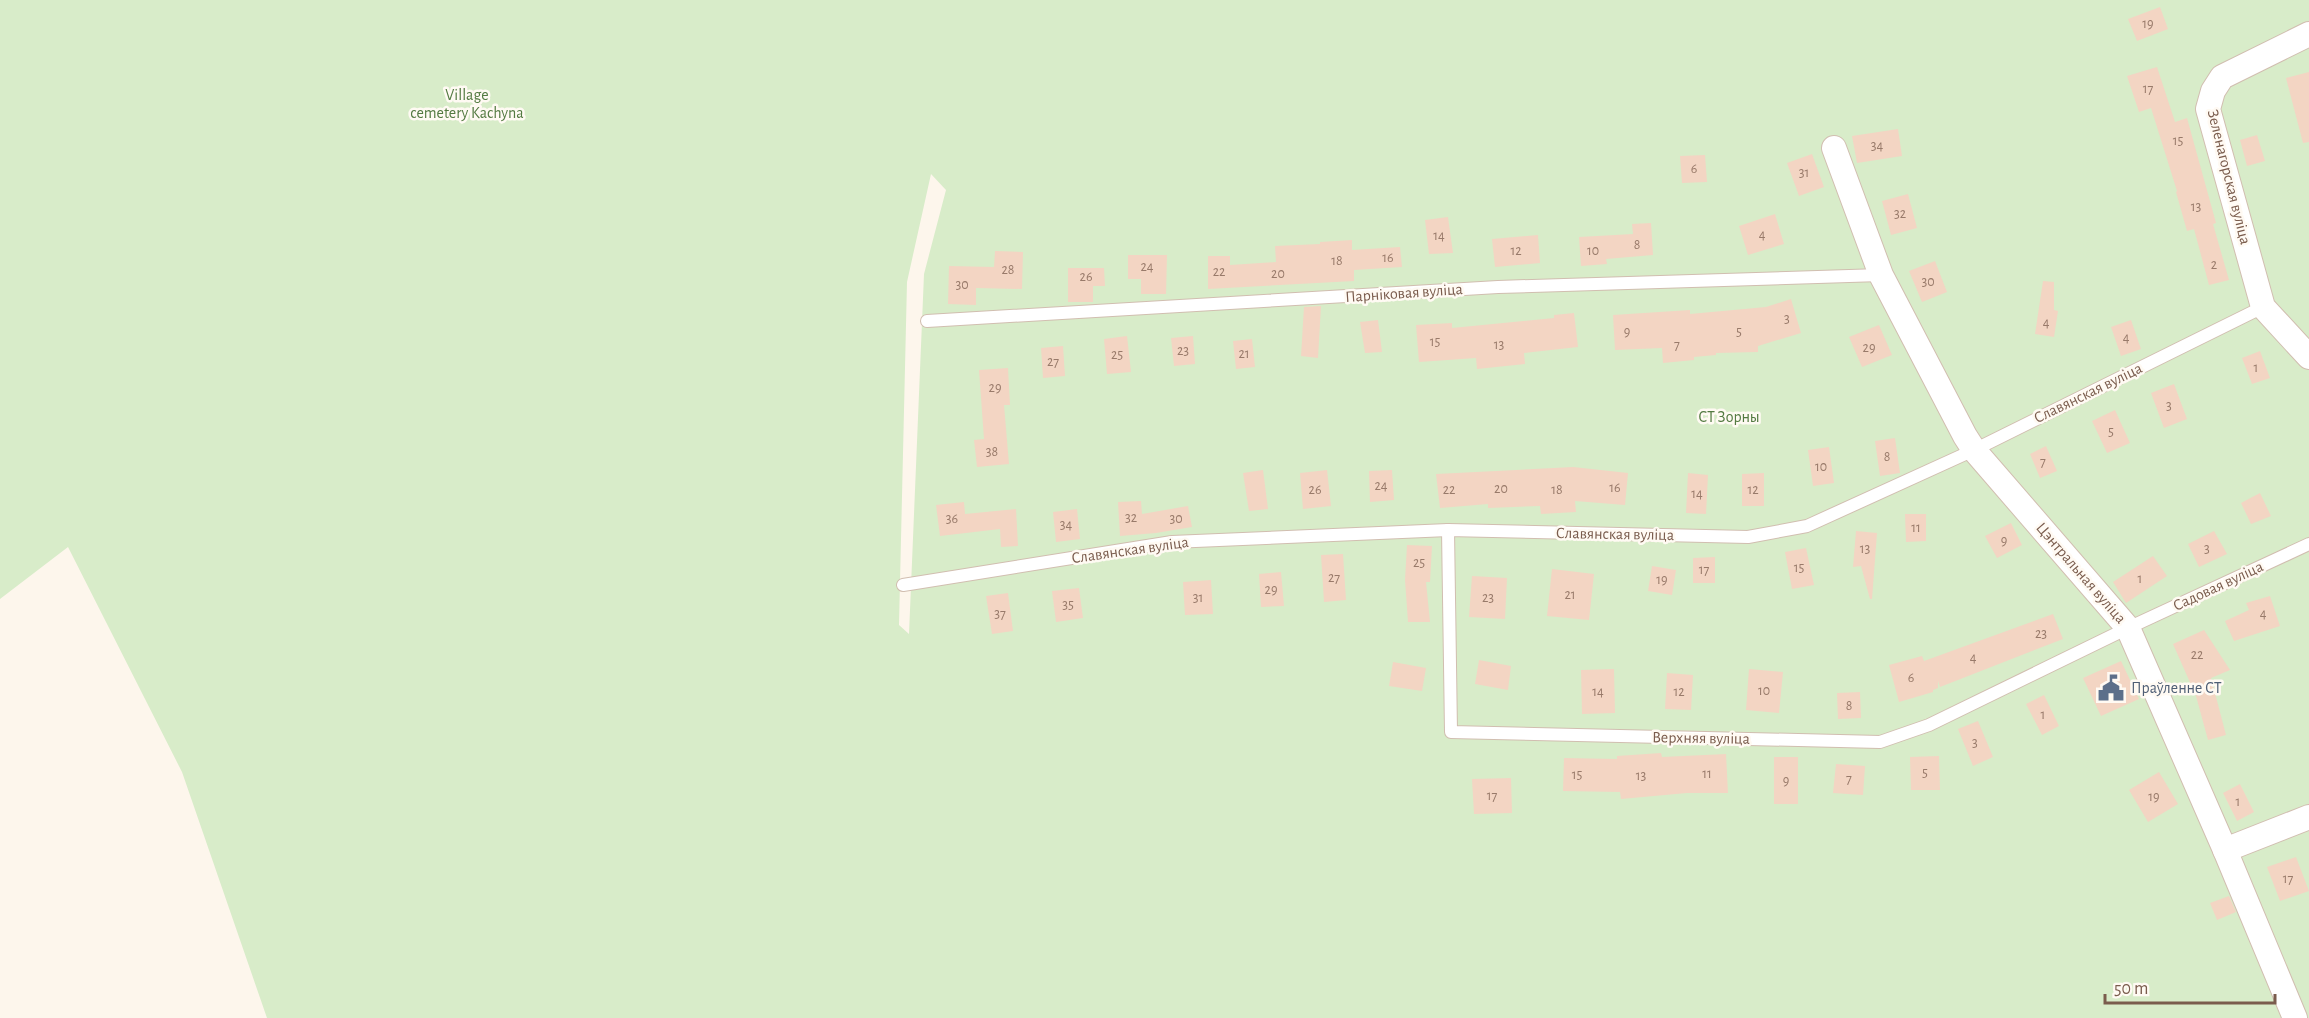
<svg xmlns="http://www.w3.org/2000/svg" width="2309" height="1018" font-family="'Alegreya Sans',sans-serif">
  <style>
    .green { fill: #d8ecc9; fill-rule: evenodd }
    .building { fill: #f3d5c3 }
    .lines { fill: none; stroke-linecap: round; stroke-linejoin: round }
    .service-casing { stroke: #d1beb0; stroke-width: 14 }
    .minor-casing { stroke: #d1beb0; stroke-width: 26 }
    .service { stroke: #fff; stroke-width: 12 }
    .minor { stroke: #fff; stroke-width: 24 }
    .labels { text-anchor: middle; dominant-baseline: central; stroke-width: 5; stroke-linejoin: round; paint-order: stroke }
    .number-label { font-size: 14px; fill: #987a6a }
    .park-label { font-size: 16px; fill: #537a41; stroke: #fffaf3 }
    .street-label { font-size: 16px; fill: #7a5c4d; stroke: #fffaf3 }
    .service-label { font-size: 16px; fill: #4e5e75; stroke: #fffaf3; text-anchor: start }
  </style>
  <rect width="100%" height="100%" fill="#fdf6ec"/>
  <!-- green -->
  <path class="green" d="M0 0H2309V1018H267L182 772 68 547 0 599ZM931 174 946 190 924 274 909 634 899 625 907 282Z"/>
  <!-- building -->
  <g class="building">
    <path d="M2160 7 2168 29 2137 41 2128 19Z"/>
    <path d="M2157 67 2175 122 2187 118 2216 223 2213 224 2229 280 2209 285 2194 229 2187 231 2176 192 2177 191 2151 108 2139 112 2127 76Z"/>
    <path d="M2309 72V142L2303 143 2286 78Z"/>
    <path d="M1898 129 1902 156 1857 163 1852 136Z"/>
    <path d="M2257 135 2265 161 2247 166 2240 140Z"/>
    <path d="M1812 154 1824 187 1799 196 1787 163Z"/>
    <path d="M1705 155 1707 182 1682 183 1680 156Z"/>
    <path d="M1908 194 1917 228 1891 235 1882 201Z"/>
    <path d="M1775 214 1784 244 1748 255 1739 226Z"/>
    <path d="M1448 217 1453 253 1429 254 1425 220Z"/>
    <path d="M1651 223 1653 255 1606 259 1607 264 1581 266 1579 237 1633 234 1632 224Z"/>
    <path d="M1538 235 1540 263 1495 267 1492 239Z"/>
    <path d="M1352 240V250L1400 247 1402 267 1354 270V281L1208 289V256H1230V265L1276 262 1275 246 1320 244V242Z"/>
    <path d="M995 251 1023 252 1022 289 976 288V305L948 304 949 266 994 267Z"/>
    <path d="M1128 255H1167L1166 294H1141V279H1128Z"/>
    <path d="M1935 261 1947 292 1922 302 1909 271Z"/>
    <path d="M1068 268H1104L1105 286H1093V302H1068Z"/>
    <path d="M2043 281 2054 282V310L2058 311 2054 337 2035 334Z"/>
    <path d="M1791 299 1801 333 1758 346V352L1716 353V355L1694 357V360L1663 363 1662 348 1615 350 1613 315 1690 310V314L1766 307Z"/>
    <path d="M1321 306 1318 358 1301 356 1304 307Z"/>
    <path d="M1574 313 1578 347 1524 353 1525 364 1477 369 1476 358 1419 362 1416 325 1452 323V328L1554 318V315Z"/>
    <path d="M1378 320 1382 352 1365 353 1360 322Z"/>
    <path d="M2131 320 2141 349 2121 356 2111 327Z"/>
    <path d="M1879 325 1892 355 1862 367 1849 337Z"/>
    <path d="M1127 336 1131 372 1107 374 1104 339Z"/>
    <path d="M1193 336 1195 364 1174 366 1171 338Z"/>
    <path d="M1252 339 1255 367 1236 369 1233 341Z"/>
    <path d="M1063 346 1065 376 1043 378 1041 348Z"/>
    <path d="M2260 351 2270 378 2252 384 2242 358Z"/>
    <path d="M1008 368 1010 405H1004L1009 464 977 467 974 440 984 439 979 370Z"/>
    <path d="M2174 384 2187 419 2164 428 2151 393Z"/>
    <path d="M2115 410 2130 443 2107 453 2092 421Z"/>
    <path d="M1895 438 1900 473 1880 476 1875 441Z"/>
    <path d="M2046 446 2057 471 2040 478 2030 454Z"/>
    <path d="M1829 447 1834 483 1813 486 1808 450Z"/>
    <path d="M1573 467 1628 473 1625 505 1575 501 1576 512 1541 514 1540 506 1488 508V504L1440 508 1436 474Z"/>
    <path d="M1263 470 1268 509 1249 511 1243 473Z"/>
    <path d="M1327 470 1331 506 1303 509 1300 473Z"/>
    <path d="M1392 470 1394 500 1370 502 1369 471Z"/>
    <path d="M1688 473 1708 475 1706 514 1686 513Z"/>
    <path d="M1764 473V506H1742V474Z"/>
    <path d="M2260 493 2271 516 2251 524 2241 503Z"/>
    <path d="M1141 501 1142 514 1188 506 1192 527 1156 533 1120 536 1118 502Z"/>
    <path d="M964 502 965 514 1016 509 1018 546 1001 547 1000 529 940 536 936 505Z"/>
    <path d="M1077 509 1080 539 1056 542 1053 512Z"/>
    <path d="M1905 514H1926V541L1906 542Z"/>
    <path d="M2011 523 2022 545 1997 558 1985 536Z"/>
    <path d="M1856 531 1877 533 1872 599H1870L1861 566 1853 567Z"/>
    <path d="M2214 531 2227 554 2199 567 2188 544Z"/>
    <path d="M1407 545 1432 546 1430 582H1426L1430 622H1408L1405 580Z"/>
    <path d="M1806 548 1814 585 1792 589 1785 552Z"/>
    <path d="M1343 554 1346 600 1324 602 1321 555Z"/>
    <path d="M2153 556 2167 576 2126 603 2113 582Z"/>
    <path d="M1715 557V583H1693V558Z"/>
    <path d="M1652 566 1676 570 1672 595 1648 591Z"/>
    <path d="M1552 569 1594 574 1589 620 1547 616Z"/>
    <path d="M1281 572 1284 606 1261 607 1259 574Z"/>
    <path d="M1472 576 1507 578 1505 619 1469 617Z"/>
    <path d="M1211 580 1213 614 1185 615 1183 582Z"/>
    <path d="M1079 588 1083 618 1056 622 1052 591Z"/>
    <path d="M1008 593 1013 631 992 634 986 596Z"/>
    <path d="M2270 596 2280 626 2234 641 2225 621 2249 610 2246 603Z"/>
    <path d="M2053 614 2063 639 1940 687 1938 681V688L1933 690V692L1899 702 1889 665 1922 656 1924 661Z"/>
    <path d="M2204 630 2230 670 2211 678 2226 735 2208 740 2196 696 2173 644Z"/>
    <path d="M1479 660 1511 666 1508 690 1475 684Z"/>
    <path d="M2121 661 2139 699 2101 716 2083 678Z"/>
    <path d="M1393 662 1426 668 1422 691 1389 686Z"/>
    <path d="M1614 669 1615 713 1582 714 1581 670Z"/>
    <path d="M1749 669 1783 672 1779 713 1746 710Z"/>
    <path d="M1667 673 1693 675 1691 710 1665 709Z"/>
    <path d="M1860 692 1861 718 1838 719 1837 693Z"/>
    <path d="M2044 695 2059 726 2042 735 2026 704Z"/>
    <path d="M1978 721 1993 757 1973 766 1958 729Z"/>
    <path d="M1661 753 1662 757 1726 754 1728 793H1687L1621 799 1620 792 1563 791 1564 758 1617 759V756Z"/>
    <path d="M1939 756 1940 790H1911L1910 757Z"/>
    <rect x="1774" y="757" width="24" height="47"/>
    <path d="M1836 764 1865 766 1863 795 1833 793Z"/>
    <path d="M2159 772 2178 804 2148 822 2129 790Z"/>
    <path d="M1511 778 1512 813 1474 814 1472 779Z"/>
    <path d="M2240 784 2254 812 2237 821 2223 793Z"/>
    <path d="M2296 857 2309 891 2280 901 2267 867Z"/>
    <path d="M2229 896 2236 912 2217 920 2210 903Z"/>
  </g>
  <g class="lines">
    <!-- service casing -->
    <g class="service-casing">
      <g id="service">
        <path d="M927 321 1498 287 1881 275"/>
        <path d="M1448 530 1451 732 1880 742 1929 725 2128 628 2309 544"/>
        <path d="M903 585 1172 542 1448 530 1748 537 1807 526 1974 450 2263 307"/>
      </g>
    </g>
    <!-- minor casing -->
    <g class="minor-casing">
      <g id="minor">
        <path d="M2309 34 2222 77 2213 91 2208 109 2263 307 2309 357"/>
        <path d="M1834 148 1881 275 1965 436 1974 450 2128 628 2225 850 2295 1018"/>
        <path d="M2225 850 2309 817"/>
      </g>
    </g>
    <!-- service -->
    <use href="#service" class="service"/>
    <!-- minor -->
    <use href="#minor" class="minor"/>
  </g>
  <!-- icons -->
  <defs>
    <g id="civic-bare" transform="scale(2.07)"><path d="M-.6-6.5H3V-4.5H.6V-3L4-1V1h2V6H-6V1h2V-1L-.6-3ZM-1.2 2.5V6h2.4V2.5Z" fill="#5c6f8a" stroke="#fffaf3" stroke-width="2.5" paint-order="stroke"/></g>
  </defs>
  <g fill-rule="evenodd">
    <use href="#civic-bare" x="2111" y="688"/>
  </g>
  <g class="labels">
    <!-- number labels -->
    <g class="number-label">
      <text x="2148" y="24">19</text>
      <text x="2148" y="89">17</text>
      <text x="2178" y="141">15</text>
      <text x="1877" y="146">34</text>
      <text x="1694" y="169">6</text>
      <text x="1804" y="173">31</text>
      <text x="2196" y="207">13</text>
      <text x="1900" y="214">32</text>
      <text x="1762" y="235">4</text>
      <text x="1439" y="236">14</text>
      <text x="1637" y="245">8</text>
      <text x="1516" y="251">12</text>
      <text x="1593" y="251">10</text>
      <text x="1388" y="258">16</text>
      <text x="1337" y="261">18</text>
      <text x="2214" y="265">2</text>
      <text x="1147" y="267">24</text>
      <text x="1008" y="270">28</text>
      <text x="1219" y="272">22</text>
      <text x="1278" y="274">20</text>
      <text x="1086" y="277">26</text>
      <text x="1928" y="282">30</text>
      <text x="962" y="285">30</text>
      <text x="1787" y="319">3</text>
      <text x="2046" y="323">4</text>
      <text x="1627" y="332">9</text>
      <text x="1739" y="332">5</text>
      <text x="2126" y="338">4</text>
      <text x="1435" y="342">15</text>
      <text x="1499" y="345">13</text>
      <text x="1677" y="345">7</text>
      <text x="1869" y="348">29</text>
      <text x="1183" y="351">23</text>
      <text x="1244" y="354">21</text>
      <text x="1117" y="355">25</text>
      <text x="1053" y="362">27</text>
      <text x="2256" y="368">1</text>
      <text x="995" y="388">29</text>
      <text x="2169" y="406">3</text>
      <text x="2111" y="432">5</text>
      <text x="992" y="452">38</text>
      <text x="1887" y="457">8</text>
      <text x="2043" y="462">7</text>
      <text x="1821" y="467">10</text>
      <text x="1381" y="486">24</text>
      <text x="1615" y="488">16</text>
      <text x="1501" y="489">20</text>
      <text x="1315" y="490">26</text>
      <text x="1449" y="490">22</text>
      <text x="1557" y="490">18</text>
      <text x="1753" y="490">12</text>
      <text x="1697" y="494">14</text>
      <text x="1131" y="518">32</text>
      <text x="952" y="519">36</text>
      <text x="1176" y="519">30</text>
      <text x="1066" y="525">34</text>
      <text x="1916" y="528">11</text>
      <text x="2004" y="541">9</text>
      <text x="1865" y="549">13</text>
      <text x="2207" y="549">3</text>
      <text x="1419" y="563">25</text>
      <text x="1799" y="568">15</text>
      <text x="1704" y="570">17</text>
      <text x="1334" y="578">27</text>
      <text x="2140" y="579">1</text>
      <text x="1662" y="580">19</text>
      <text x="1271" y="590">29</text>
      <text x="1570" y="595">21</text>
      <text x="1198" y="598">31</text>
      <text x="1488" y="598">23</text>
      <text x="1068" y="605">35</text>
      <text x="1000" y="614">37</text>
      <text x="2263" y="614">4</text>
      <text x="2041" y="634">23</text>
      <text x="2197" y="655">22</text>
      <text x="1973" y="658">4</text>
      <text x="1911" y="678">6</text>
      <text x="1764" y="691">10</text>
      <text x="1598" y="692">14</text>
      <text x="1679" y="692">12</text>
      <text x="1849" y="706">8</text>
      <text x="2043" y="715">1</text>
      <text x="1975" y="743">3</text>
      <text x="1925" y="773">5</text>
      <text x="1707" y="774">11</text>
      <text x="1577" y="775">15</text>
      <text x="1641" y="776">13</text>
      <text x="1849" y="779">7</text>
      <text x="1786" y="781">9</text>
      <text x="1492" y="796">17</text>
      <text x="2154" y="797">19</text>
      <text x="2238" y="802">1</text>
      <text x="2288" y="879">17</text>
    </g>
    <!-- park labels -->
    <g class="park-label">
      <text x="467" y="95">Village<tspan x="467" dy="18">cemetery Kachyna</tspan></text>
      <text x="1729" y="417">СТ Зорны</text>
    </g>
    <!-- street labels -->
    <g class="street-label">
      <text transform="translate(2229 177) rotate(76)">Зеленагорская вуліца</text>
      <text transform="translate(1404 293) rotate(-4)">Парніковая вуліца</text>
      <text transform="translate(2088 393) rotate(-26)">Славянская вуліца</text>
      <text transform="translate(1615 534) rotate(1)">Славянская вуліца</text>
      <text transform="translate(1130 550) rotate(-8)">Славянская вуліца</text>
      <text transform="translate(2081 573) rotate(49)">Цэнтральная вуліца</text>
      <text transform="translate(2218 586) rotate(-25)">Садовая вуліца</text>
      <text transform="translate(1701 738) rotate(1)">Верхняя вуліца</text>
    </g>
    <!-- service labels -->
    <g class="service-label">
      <text x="2131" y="688">Праўленне СТ</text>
    </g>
  </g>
  <!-- scale -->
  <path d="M2105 994v9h170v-9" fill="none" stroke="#7a5c4d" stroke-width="3"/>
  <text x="2114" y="994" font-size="18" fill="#7a5c4d" stroke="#fffaf3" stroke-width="4.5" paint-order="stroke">50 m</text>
</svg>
